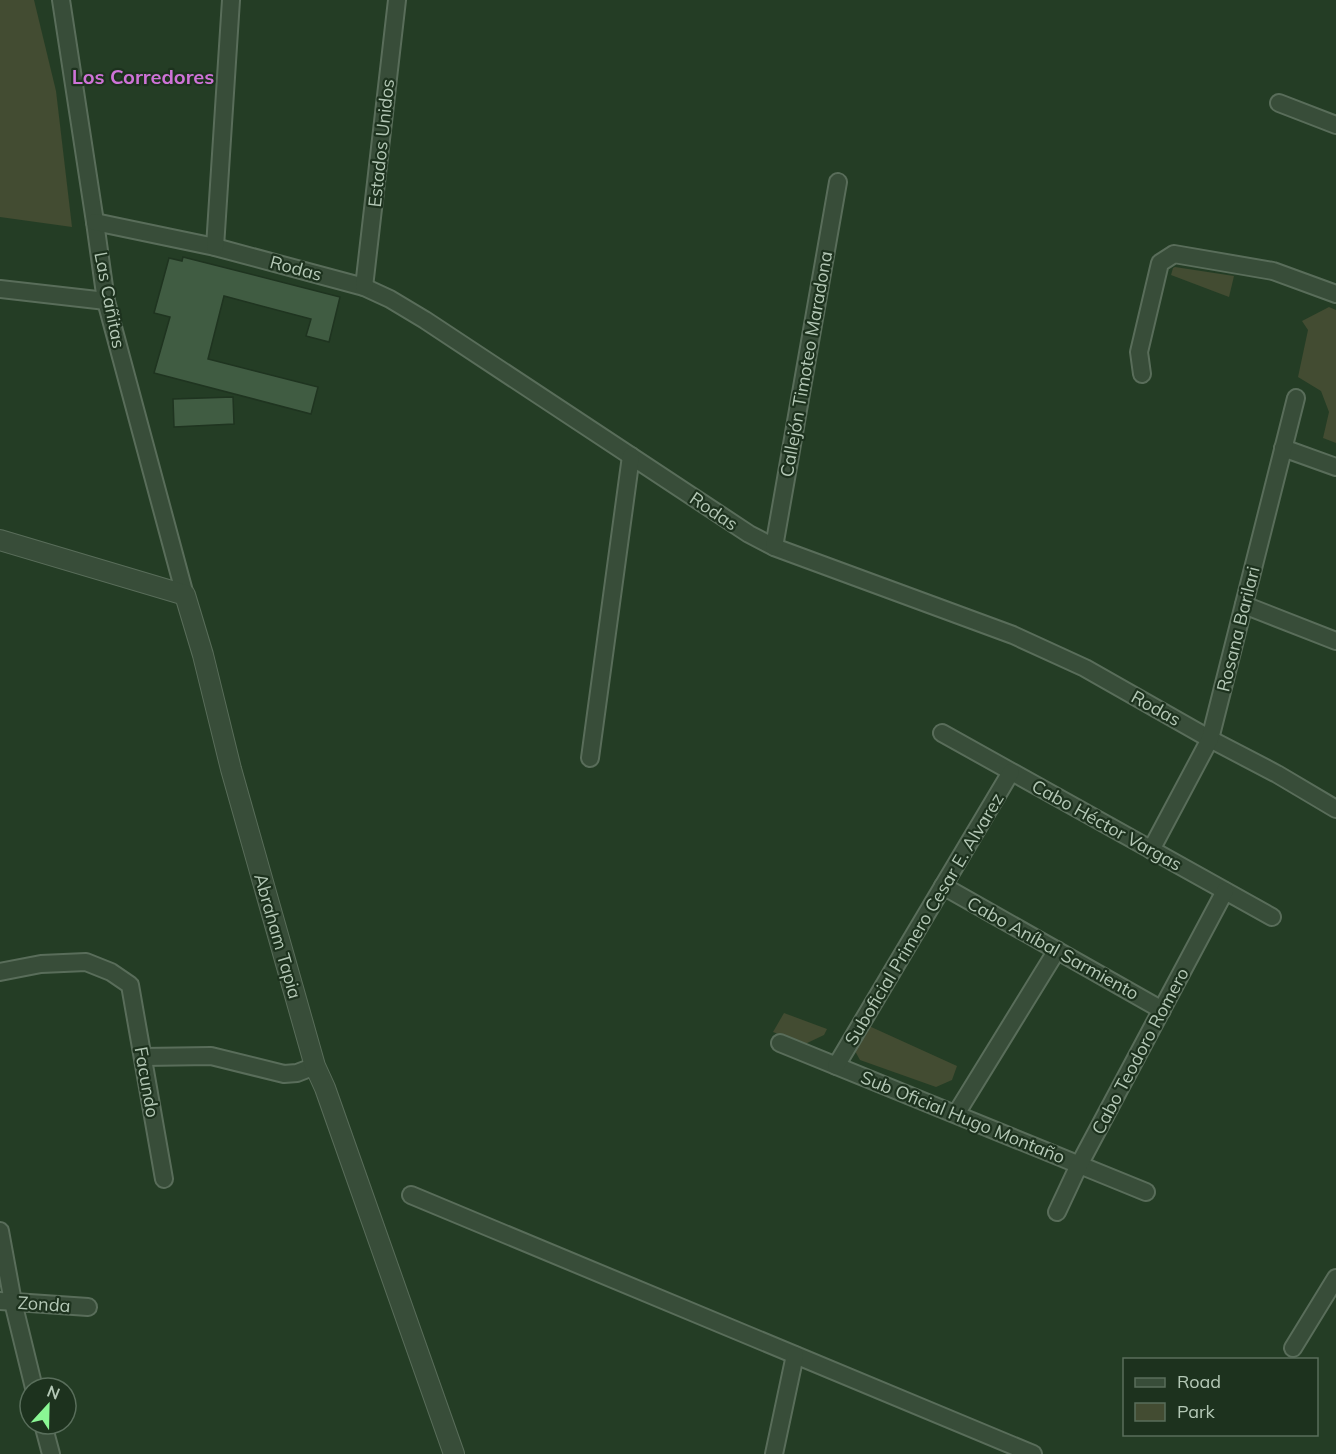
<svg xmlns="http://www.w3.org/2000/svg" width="1336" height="1454" font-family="Mulish,sans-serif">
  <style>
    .green { fill: #434c32 }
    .building { fill: #405c42; stroke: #1f3420; stroke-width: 1.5 }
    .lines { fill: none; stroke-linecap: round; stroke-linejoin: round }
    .minor-casing { stroke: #596d5a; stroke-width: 20 }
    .tertiary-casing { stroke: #596d5a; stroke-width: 22 }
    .minor { stroke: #384d39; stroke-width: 16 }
    .tertiary { stroke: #384d39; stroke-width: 20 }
    .labels { text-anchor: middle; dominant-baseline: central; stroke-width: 4.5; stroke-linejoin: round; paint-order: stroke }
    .street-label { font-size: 18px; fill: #b4c8b6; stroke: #1d321e }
    .neighbourhood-label { font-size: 20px; font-weight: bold; fill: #cf73d8; stroke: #1d321e }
  </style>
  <rect width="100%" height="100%" fill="#243d25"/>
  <!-- green -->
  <g class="green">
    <path d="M0 0H34L56 91 72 227 0 217Z"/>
    <path d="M1175 267 1234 276 1229 297 1171 275 1173 268Z"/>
    <path d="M1329 307 1336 310V443L1323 438 1329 412 1321 391 1298 377 1308 330 1302 321Z"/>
    <path d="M784 1013 827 1029 824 1035 805 1044 773 1032Z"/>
    <path d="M869 1026 957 1066 952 1080 936 1087 860 1060 855 1051Z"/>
  </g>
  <!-- building -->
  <g class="building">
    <path d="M183 257 340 297 329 342 306 336 311 319 224 296 208 359 318 387 311 414 154 373 170 317 154 313 169 258 182 261Z"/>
    <path d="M233 397 234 424 174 427 173 399Z"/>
  </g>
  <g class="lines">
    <!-- minor casing -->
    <g class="minor-casing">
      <g id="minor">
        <path d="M61 0 95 222 106 301 185 595"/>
        <path d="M1279 103 1336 125"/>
        <path d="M95 222 215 247 364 287 390 299 425 320 749 534 774 547 1013 635 1085 668 1210 739 1277 774 1336 809"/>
        <path d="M215 247 231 0"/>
        <path d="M364 287 397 0"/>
        <path d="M0 289 106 301"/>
        <path d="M1142 374 1139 352 1160 263 1174 254 1273 271 1336 294"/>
        <path d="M1283 448 1336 467"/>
        <path d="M774 547 838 182"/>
        <path d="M1244 605 1336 641"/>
        <path d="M942 733 1272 917"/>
        <path d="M590 758 631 456"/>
        <path d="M1151 850 1210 739 1296 398"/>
        <path d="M943 886 1162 1010"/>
        <path d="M0 972 41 964 86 962 111 972 130 985 164 1179"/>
        <path d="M780 1043 1146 1192"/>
        <path d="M143 1057 211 1056 284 1074 297 1073 315 1066"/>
        <path d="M836 1066 1011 772"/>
        <path d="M956 1114 1057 950"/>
        <path d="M411 1195 1033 1454"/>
        <path d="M1057 1212 1079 1165 1225 891"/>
        <path d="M0 1231 13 1302 34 1388"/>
        <path d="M0 1301 88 1307"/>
        <path d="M1293 1348 1336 1278"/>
        <path d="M43 1424 51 1454"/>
        <path d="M774 1454 795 1355"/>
      </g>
    </g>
    <!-- tertiary casing -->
    <g class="tertiary-casing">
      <path id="tertiary" d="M0 540 185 595 203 655 231 769 315 1066 325 1088 454 1454"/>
    </g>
    <!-- minor -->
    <use href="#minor" class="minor"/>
    <!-- tertiary -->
    <use href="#tertiary" class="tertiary"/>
  </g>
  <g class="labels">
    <!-- street labels -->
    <g class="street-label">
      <text transform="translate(381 143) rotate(-84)">Estados Unidos</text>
      <text transform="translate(296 268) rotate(15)">Rodas</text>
      <text transform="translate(110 300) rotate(79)">Las Cañitas</text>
      <text transform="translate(806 364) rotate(-80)">Callejón Timoteo Maradona</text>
      <text transform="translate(714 511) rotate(34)">Rodas</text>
      <text transform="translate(1238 629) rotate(-76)">Rosana Barilari</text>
      <text transform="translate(1156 708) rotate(29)">Rodas</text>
      <text transform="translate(1107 825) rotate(29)">Cabo Héctor Vargas</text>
      <text transform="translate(924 919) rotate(-59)">Suboficial Primero Cesar E. Alvarez</text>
      <text transform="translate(278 936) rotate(74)">Abraham Tapia</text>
      <text transform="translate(1053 948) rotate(29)">Cabo Aníbal Sarmiento</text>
      <text transform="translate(1140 1051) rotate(-62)">Cabo Teodoro Romero</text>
      <text transform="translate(147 1082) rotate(80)">Facundo</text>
      <text transform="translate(963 1117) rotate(22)">Sub Oficial Hugo Montaño</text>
      <text transform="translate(44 1304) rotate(4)">Zonda</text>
    </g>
    <!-- neighbourhood labels -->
    <g class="neighbourhood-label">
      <text x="143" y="76">Los Corredores</text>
    </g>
  </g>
  <!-- legend -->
  <rect x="1123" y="1358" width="195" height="78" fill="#1d321e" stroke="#596e5b" stroke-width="1.5"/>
  <rect x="1135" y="1378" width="30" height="9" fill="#384d39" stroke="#596e5b" stroke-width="1.5"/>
  <text x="1177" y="1388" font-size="18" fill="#b4c8b6">Road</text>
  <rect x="1135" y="1403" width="30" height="18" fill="#434c32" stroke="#596e5b" stroke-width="1.5"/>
  <text x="1177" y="1418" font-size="18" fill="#b4c8b6">Park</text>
  <!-- north arrow -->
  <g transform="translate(48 1406) rotate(22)"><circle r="28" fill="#1d321e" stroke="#596e5b" stroke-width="1.5"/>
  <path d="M0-4.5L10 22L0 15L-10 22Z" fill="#8af794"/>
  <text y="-9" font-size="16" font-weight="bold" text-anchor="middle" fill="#b4c8b6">N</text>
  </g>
</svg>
